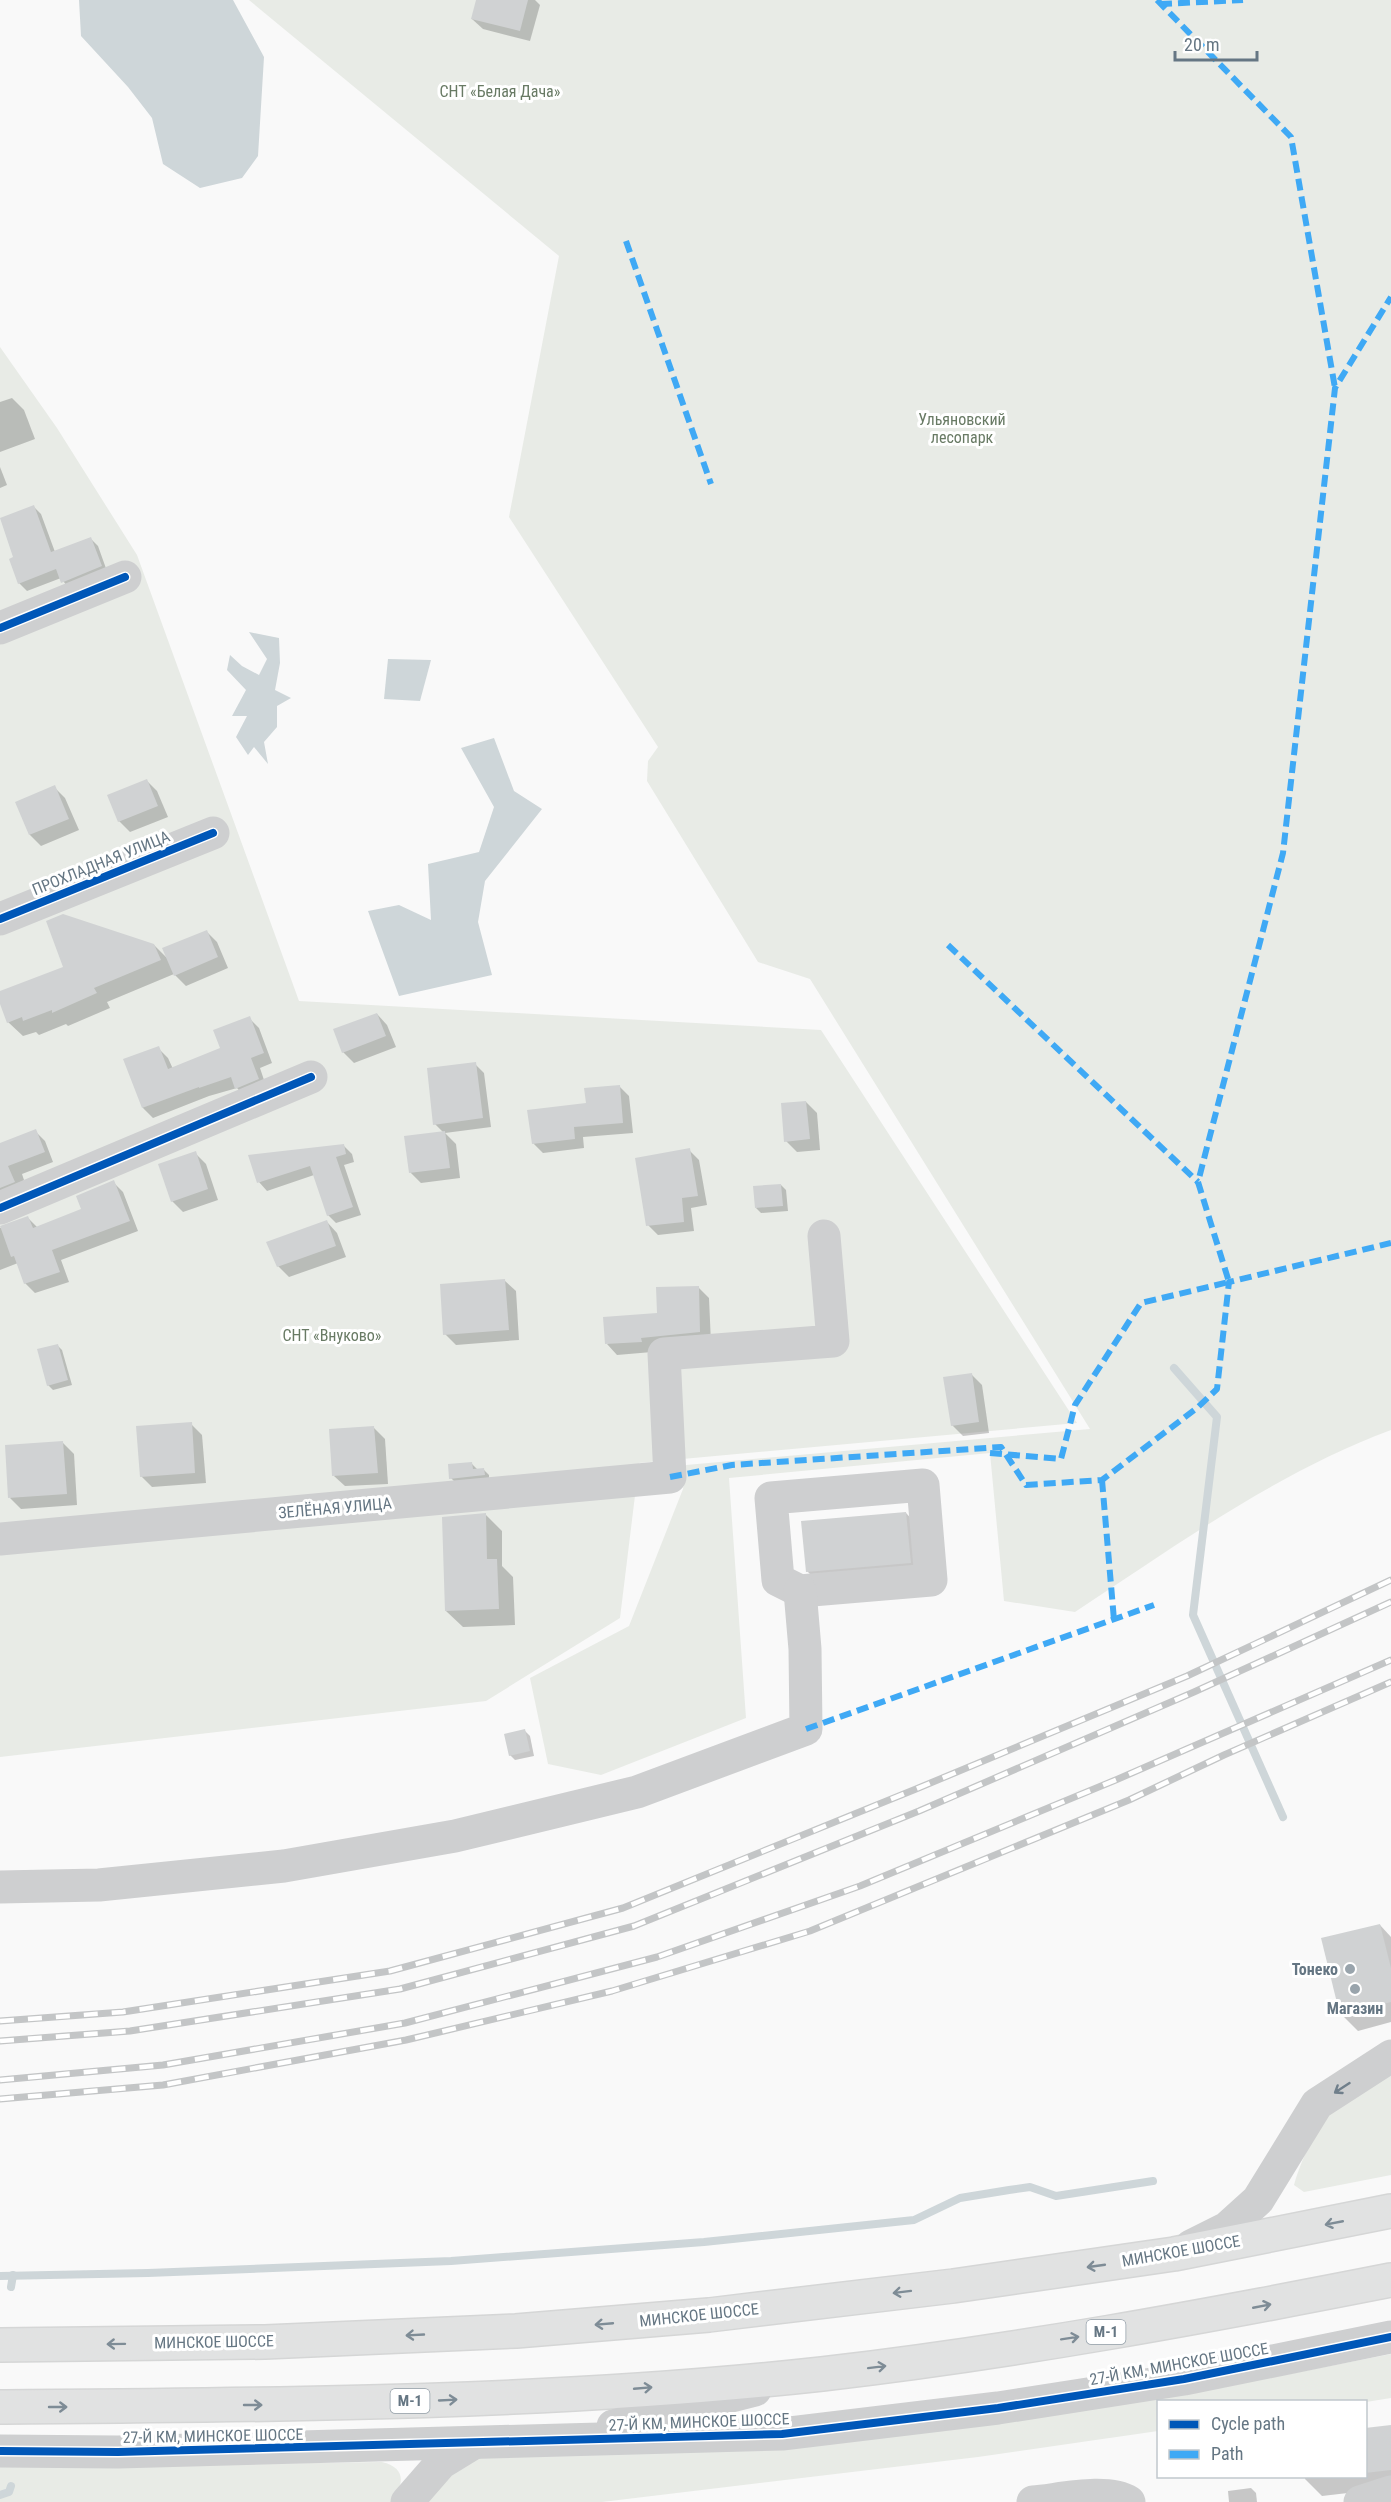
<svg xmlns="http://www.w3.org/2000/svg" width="1391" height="2502" font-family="'Roboto Condensed',sans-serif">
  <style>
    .green { fill: #e8ebe6 }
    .water { fill: #ced6d9 }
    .shadow { fill: #0003 }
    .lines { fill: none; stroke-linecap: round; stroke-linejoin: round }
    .stream { stroke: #ced6d9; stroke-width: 8 }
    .building { fill: #d0d2d3 }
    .highway-casing { stroke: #d5d6d6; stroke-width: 36 }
    .minor { stroke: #cecfd0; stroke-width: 33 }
    .highway { stroke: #e1e2e2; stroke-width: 33 }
    .rail-casing { stroke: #c3c5c6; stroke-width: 7 }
    .rail { stroke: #fff; stroke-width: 4.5; stroke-dasharray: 14; stroke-linecap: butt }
    .quiet { stroke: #3fa9f5; stroke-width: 6; stroke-dasharray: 12 6; stroke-linecap: butt }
    .cycleway-casing { stroke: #fff; stroke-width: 11 }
    .cycleway { stroke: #0057b8; stroke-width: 8 }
    .oneway { stroke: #707f8b }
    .oneway2 { stroke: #7e8c96 }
    .poi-dot { fill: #99a4ac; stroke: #fff; stroke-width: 2 }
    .labels { text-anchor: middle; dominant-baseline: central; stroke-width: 6; stroke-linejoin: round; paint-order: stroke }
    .shield { fill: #fff; stroke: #939fa8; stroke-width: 1.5 }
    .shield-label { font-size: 15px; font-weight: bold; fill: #657683 }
    .park-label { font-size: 16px; fill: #687a64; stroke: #fff }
    .street-label { font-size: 16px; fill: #657683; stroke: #fff }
    .poi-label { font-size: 16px; font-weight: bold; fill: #657683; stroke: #fff; text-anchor: end }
  </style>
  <rect width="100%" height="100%" fill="#f9f9f9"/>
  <!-- green -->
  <g class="green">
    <path d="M249 0H1391V1430C1276 1473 1177 1545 1075 1612L1004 1601 990 1453 729 1478 746 1718 601 1775 548 1764 530 1678 629 1626 683 1489 686 1465 1090 1429 810 979 758 962 647 781 648 761 658 747 509 517 559 256Z"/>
    <path d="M0 347 57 428 137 555 299 1001 821 1030 1077 1423 639 1463 620 1618 486 1701 0 1757Z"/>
    <path d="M1391 2070V2175L1304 2192 1294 2185C1303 2153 1321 2119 1346 2097 1359 2086 1377 2078 1391 2070Z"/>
    <path d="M1391 2354V2398L1366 2402H1158V2431L978 2457 602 2502H425L462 2463 484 2457 1182 2395Z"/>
    <path d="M382 2462C407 2468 404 2485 391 2502H0V2467Z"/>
  </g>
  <!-- water -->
  <g class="water">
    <path d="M79 0H233L264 57 258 156 242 178 200 188 163 164 152 118 128 87 81 36Z"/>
    <path d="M249 632 279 638 280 663 275 690 291 698 277 706V727L264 742 268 764 254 747 248 755 236 737 247 716H232L246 690 227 670 230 655 242 666 259 675 267 659Z"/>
    <path d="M388 659 431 660 420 701 384 699Z"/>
    <path d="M494 738 514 791 542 809 485 881 478 922 492 975 399 996 368 911 399 905 431 920 428 864 479 852 494 807 461 748Z"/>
  </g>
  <!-- shadow -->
  <g class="shadow">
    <path d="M477 0H535L540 5 530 41 483 29 472 19Z"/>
    <path d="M12 398 24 410 35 439 0 452V402Z"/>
    <path d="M0 467 7 485 0 488Z"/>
    <path d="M34 507 41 514 55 552 90 538 98 546 108 574 70 590 61 578 27 591 19 583Z"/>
    <path d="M146 780 157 791 168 817 130 832 119 821Z"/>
    <path d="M54 787 65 798 79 830 41 846 30 835 17 802Z"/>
    <path d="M207 932 217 942 228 968 186 986 174 974 107 1002 110 1008 68 1026 66 1024 39 1035 36 1032 23 1036 8 1022 0 1000V992L154 945 169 960Z"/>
    <path d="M377 1014 387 1025 396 1047 354 1063 343 1052Z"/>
    <path d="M249 1018 259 1028 272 1063 260 1068 267 1089 246 1098 237 1088 209 1096 153 1118 143 1108 125 1060 158 1048 168 1058 173 1069 222 1049Z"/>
    <path d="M475 1064 484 1073 491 1127 445 1133 456 1144 460 1178 421 1183 410 1172 444 1133 435 1124Z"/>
    <path d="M619 1086 629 1096 633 1133 583 1137 584 1148 543 1153 533 1143 587 1104Z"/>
    <path d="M806 1102 817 1113 820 1150 797 1152 786 1141Z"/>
    <path d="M35 1131 45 1141 53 1162 22 1174 24 1180 0 1203V1145Z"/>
    <path d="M343 1145 352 1154 354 1162 344 1165 361 1215 336 1223 328 1215 314 1175 267 1191 259 1182Z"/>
    <path d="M689 1150 699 1160 707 1205 691 1208 694 1231 658 1235 648 1225Z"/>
    <path d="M195 1153 206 1164 218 1200 183 1212 172 1201Z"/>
    <path d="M113 1182 123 1192 138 1231 61 1260 69 1282 35 1293 25 1283 18 1263 0 1270V1228L28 1218 38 1228 82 1210Z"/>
    <path d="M781 1185 786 1190 788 1211 761 1213 756 1208Z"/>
    <path d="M327 1222 337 1233 346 1257 289 1277 278 1266Z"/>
    <path d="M505 1281 516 1291 519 1340 456 1345 445 1334Z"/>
    <path d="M698 1287 709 1298 711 1343 652 1352 617 1355 607 1344 659 1314Z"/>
    <path d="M57 1345 62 1350 72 1385 53 1390 48 1385Z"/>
    <path d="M971 1374 982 1385 989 1433 963 1436 952 1425Z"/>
    <path d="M191 1424 202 1435 206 1483 152 1487 141 1476Z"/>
    <path d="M374 1428 385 1439 388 1484 345 1486 334 1476Z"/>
    <path d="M63 1443 74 1454 77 1505 21 1509 10 1498Z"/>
    <path d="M472 1464 477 1469 484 1470 489 1475V1480L456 1483 451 1478Z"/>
    <path d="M906 1513 922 1530 927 1579 824 1588 807 1571Z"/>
    <path d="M485 1514 502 1531V1566L513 1577 515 1625 463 1627 446 1611Z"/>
    <path d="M525 1731 530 1736 534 1756 515 1760 510 1755Z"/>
    <path d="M1380 1925 1391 1937V2022L1358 2031 1341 2014Z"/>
    <path d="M1391 2426V2488L1322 2496 1305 2479V2476H1366V2429Z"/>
    <path d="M1251 2488 1256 2493 1257 2502H1229L1228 2491Z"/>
  </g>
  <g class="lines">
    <!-- stream -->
    <g class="stream">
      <path d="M1174 1368 1217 1417 1193 1615 1283 1817"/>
      <path d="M0 2276 148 2273 451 2261 704 2242 914 2220 960 2198 1009 2190 1030 2187 1056 2196 1153 2181"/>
      <path d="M11 2287 13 2275"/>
      <path d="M0 2495 9 2492 11 2486"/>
    </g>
  </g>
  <!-- building -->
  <g class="building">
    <path d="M476 0H528L520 31 471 19Z"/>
    <path d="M34 505 51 552 91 537 102 566 61 583 56 569 18 584 9 559 13 557 0 518Z"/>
    <path d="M147 779 158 806 118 822 107 795Z"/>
    <path d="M55 785 69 819 29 835 15 802Z"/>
    <path d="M63 914 154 944 161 960 94 988 97 993 52 1013V1010L23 1021 22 1017 7 1023 0 1004V991L63 967 46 921Z"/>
    <path d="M207 930 218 957 174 976 162 948Z"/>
    <path d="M377 1013 386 1036 342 1053 333 1029Z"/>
    <path d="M250 1016 264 1053 251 1058 259 1079 235 1089 231 1077 199 1088V1087L142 1108 123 1059 159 1046 168 1069 220 1048 213 1030Z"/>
    <path d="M476 1062 483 1118 433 1125 427 1068Z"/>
    <path d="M620 1085 623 1123 574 1127 575 1139 532 1144 527 1110 586 1103 584 1088Z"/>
    <path d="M806 1101 810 1139 784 1142 781 1103Z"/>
    <path d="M36 1129 45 1152 8 1166 15 1182 0 1188V1143Z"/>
    <path d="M445 1131 450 1168 409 1173 404 1136Z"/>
    <path d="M344 1144 346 1154 336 1157 353 1207 327 1216 310 1166 257 1183 248 1155Z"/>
    <path d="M690 1148 698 1196 682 1198 684 1222 646 1226 635 1158Z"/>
    <path d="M196 1151 208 1189 171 1202 158 1164Z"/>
    <path d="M114 1180 130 1221 52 1250 60 1272 24 1284 14 1256 11 1257 0 1226 28 1216 33 1228 81 1209 76 1196Z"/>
    <path d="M781 1184 783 1206 755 1208 753 1186Z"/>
    <path d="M327 1220 336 1246 277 1267 266 1242Z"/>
    <path d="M505 1279 509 1330 443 1335 440 1284Z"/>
    <path d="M699 1286 700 1332 641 1338 642 1342 605 1344 603 1317 657 1313 656 1287Z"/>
    <path d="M58 1344 68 1380 47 1386 37 1349Z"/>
    <path d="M972 1373 979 1422 951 1426 943 1377Z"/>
    <path d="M192 1422 195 1473 140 1477 136 1426Z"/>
    <path d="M374 1426 378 1473 332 1476 329 1429Z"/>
    <path d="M63 1441 67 1494 8 1498 5 1445Z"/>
    <path d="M472 1462 473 1469 484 1468 485 1475 449 1479 448 1464Z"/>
    <path d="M906 1512 911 1563 806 1572 801 1521Z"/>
    <path d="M486 1513 487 1559H497L499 1609 445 1611 442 1517Z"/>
    <path d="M525 1729 530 1751 509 1756 504 1734Z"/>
    <path d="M1380 1924 1391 1968V2002L1340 2015 1321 1938Z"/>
    <path d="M1391 2425V2470L1365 2473V2428Z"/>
  </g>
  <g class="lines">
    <!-- highway casing -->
    <g class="highway-casing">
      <g id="highway">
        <path d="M0 2345 265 2342 516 2331 709 2315 953 2286 1174 2254 1391 2211"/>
        <path d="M0 2407C274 2405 549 2404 822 2374 1013 2352 1203 2317 1391 2280"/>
      </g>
    </g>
    <!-- minor -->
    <g class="minor">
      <path d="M0 628 125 577"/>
      <path d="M0 919 213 833"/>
      <path d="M0 1208 311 1077"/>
      <path d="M923 1485 931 1580 800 1591 778 1580 771 1498Z"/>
      <path d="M0 1539 670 1477 664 1354 833 1341 824 1236"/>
      <path d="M0 1887 99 1885 284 1866 455 1836 637 1792 806 1729 805 1649 800 1591"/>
      <path d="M1191 2246 1227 2228 1258 2200 1317 2104 1391 2056"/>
      <path d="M613 2426 755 2390"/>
      <path d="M0 2451 118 2452 782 2434 998 2408 1184 2379 1391 2337"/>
      <path d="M407 2502 441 2463 472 2444"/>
      <path d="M1033 2502C1058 2500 1107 2488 1129 2502"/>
      <path d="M1360 2502 1391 2492"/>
    </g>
    <!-- highway -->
    <use href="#highway" class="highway"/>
    <!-- rail casing -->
    <g class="rail-casing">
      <g id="rail">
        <path d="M0 2021 123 2012 390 1971 623 1908 916 1789 1187 1676 1391 1580"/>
        <path d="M0 2041 130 2031 400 1989 634 1926 919 1811 1194 1692 1391 1602"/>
        <path d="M0 2080 163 2065 405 2023 657 1957 860 1886 1118 1779 1391 1660"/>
        <path d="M0 2099 163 2085 406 2040 612 1991 810 1931 1129 1800 1224 1755 1391 1682"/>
      </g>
    </g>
    <!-- rail -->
    <use href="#rail" class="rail"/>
    <!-- quiet -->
    <g class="quiet">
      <path d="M1157 0 1291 137 1335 388"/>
      <path d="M1160 4 1243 0"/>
      <path d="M626 241 711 484"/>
      <path d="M948 945 1198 1182"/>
      <path d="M990 1453 1061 1459 1075 1405 1141 1303 1229 1282 1198 1182 1283 853 1335 388 1391 297"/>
      <path d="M670 1477 732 1465 1001 1447 1026 1485 1102 1480 1197 1408 1217 1389 1229 1282 1391 1243"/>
      <path d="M1102 1480 1114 1620"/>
      <path d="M806 1729 1154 1605"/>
    </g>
    <!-- cycleway casing -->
    <g class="cycleway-casing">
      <g id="cycleway">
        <path d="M0 628 125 577"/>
        <path d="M0 919 213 833"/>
        <path d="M0 1208 311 1077"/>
        <path d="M0 2451 118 2452 782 2434 998 2408 1184 2379 1391 2337"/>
      </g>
    </g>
    <!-- cycleway -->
    <use href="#cycleway" class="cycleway"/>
  </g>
  <!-- one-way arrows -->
  <defs><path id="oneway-shaft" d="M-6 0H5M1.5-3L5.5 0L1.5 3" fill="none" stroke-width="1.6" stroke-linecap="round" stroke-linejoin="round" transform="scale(1.5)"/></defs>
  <use class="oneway" href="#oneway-shaft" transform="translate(1342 2088) rotate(147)"/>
  <g class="oneway2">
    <use href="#oneway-shaft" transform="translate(1334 2223) rotate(169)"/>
    <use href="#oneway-shaft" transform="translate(1096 2266) rotate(172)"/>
    <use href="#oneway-shaft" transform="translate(902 2292) rotate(173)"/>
    <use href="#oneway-shaft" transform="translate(1262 2306) rotate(-11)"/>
    <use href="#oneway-shaft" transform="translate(604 2324) rotate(175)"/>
    <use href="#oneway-shaft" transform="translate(415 2335) rotate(177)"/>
    <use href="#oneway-shaft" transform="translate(1070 2338) rotate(-9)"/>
    <use href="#oneway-shaft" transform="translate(116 2344) rotate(179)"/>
    <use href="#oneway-shaft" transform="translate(877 2367) rotate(-7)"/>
    <use href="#oneway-shaft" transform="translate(643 2388) rotate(-5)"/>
    <use href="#oneway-shaft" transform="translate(448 2400) rotate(-3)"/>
    <use href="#oneway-shaft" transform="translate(253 2405)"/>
    <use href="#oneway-shaft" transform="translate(58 2407)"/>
  </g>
  <!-- markers -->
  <g class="poi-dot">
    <circle cx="1350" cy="1969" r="6"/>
    <circle cx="1355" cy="1989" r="6"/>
  </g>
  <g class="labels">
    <!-- shield labels -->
    <g class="shield">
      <rect x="1086.5" y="2320" width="39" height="24" rx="4.5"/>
      <rect x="390.5" y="2389" width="39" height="24" rx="4.5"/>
    </g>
    <g class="shield-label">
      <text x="1106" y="2332">М-1</text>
      <text x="410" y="2401">М-1</text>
    </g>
    <!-- park labels -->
    <g class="park-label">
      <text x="500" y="91">СНТ «Белая Дача»</text>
      <text x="962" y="419">Ульяновский<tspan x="962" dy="18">лесопарк</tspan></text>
      <text x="332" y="1335">СНТ «Внуково»</text>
    </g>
    <!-- street labels -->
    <g class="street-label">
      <text transform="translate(101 863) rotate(-22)">ПРОХЛАДНАЯ УЛИЦА</text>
      <text transform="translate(335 1508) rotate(-5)">ЗЕЛЁНАЯ УЛИЦА</text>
      <text transform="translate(1181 2251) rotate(-10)">МИНСКОЕ ШОССЕ</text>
      <text transform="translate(699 2315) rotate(-6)">МИНСКОЕ ШОССЕ</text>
      <text transform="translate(214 2342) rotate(-1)">МИНСКОЕ ШОССЕ</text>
      <text transform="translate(1179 2364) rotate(-10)">27-Й КМ, МИНСКОЕ ШОССЕ</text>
      <text transform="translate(699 2422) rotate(-2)">27-Й КМ, МИНСКОЕ ШОССЕ</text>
      <text transform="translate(213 2436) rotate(-1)">27-Й КМ, МИНСКОЕ ШОССЕ</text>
    </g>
    <!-- poi labels -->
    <g class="poi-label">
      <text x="1338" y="1969">Тонеко</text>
      <text x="1355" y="2008" text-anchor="middle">Магазин</text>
    </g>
  </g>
  <!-- legend -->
  <rect x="1157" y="2400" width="210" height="78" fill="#ffffff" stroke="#c1c8cd" stroke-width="1.5"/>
  <rect x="1169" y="2420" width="30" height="9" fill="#0057b8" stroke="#c1c8cd" stroke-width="1.5"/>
  <text x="1211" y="2430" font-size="18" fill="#657683">Cycle path</text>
  <rect x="1169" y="2450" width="30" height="9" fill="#3fa9f5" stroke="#c1c8cd" stroke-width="1.5"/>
  <text x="1211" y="2460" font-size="18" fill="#657683">Path</text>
  <!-- scale -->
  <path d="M1175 51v9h82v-9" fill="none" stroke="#657683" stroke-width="3"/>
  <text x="1184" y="51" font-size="18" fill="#657683" stroke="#ffffff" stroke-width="4.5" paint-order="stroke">20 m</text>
</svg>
